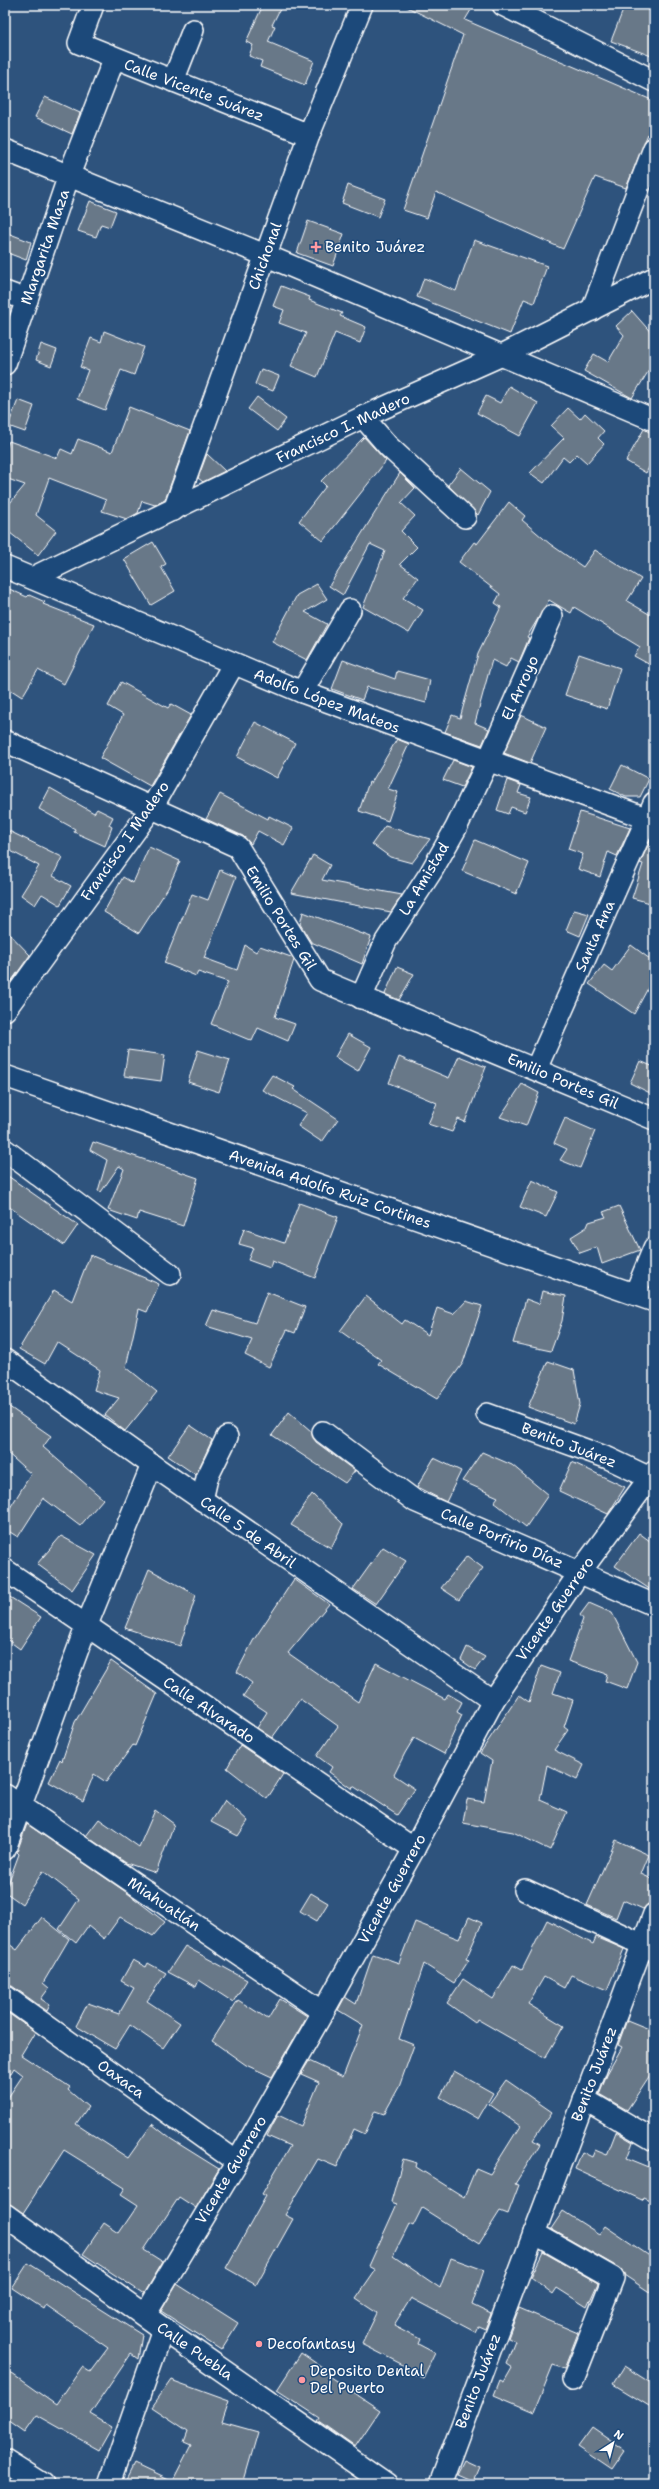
<svg xmlns="http://www.w3.org/2000/svg" width="659" height="2489" font-family="'Shantell Sans',sans-serif">
  <style>
    .building { fill: #687888; stroke: #fff }
    .lines { fill: none; stroke-linecap: round; stroke-linejoin: round }
    .minor-casing { stroke: #fff; stroke-width: 24 }
    .tertiary-casing { stroke: #fff; stroke-width: 25 }
    .minor { stroke: #1f4a7a; stroke-width: 21 }
    .tertiary { stroke: #1f4a7a; stroke-width: 22 }
    .poi-dot { fill: #ff9aa2; stroke: #1f4a7a; stroke-width: 1.5 }
    .labels { text-anchor: middle; dominant-baseline: central; stroke-width: 3; stroke-linejoin: round; paint-order: stroke }
    .street-label { font-size: 15px; fill: #fff; stroke: #1f4a7a }
    .poi-label { font-size: 15px; fill: #fff; stroke: #1f4a7a; text-anchor: start }
  </style>
  <rect width="100%" height="100%" fill="#2e537d"/>
  <filter id="ink" filterUnits="userSpaceOnUse"><feTurbulence type="fractalNoise" baseFrequency=".025" numOctaves="2"/><feDisplacementMap in="SourceGraphic" scale="8" xChannelSelector="R" yChannelSelector="G"/><feConvolveMatrix kernelMatrix="1 2 1 2 8 2 1 2 1" color-interpolation-filters="sRGB"/></filter>
  <g filter="url(#ink)">
    <!-- building -->
    <g class="building">
      <path d="M263 5H282L272 25 275 26 268 42 314 61 305 85 260 67 262 61 249 56 253 45 246 42Z"/>
      <path d="M403 5H463L471 10 465 20 654 101V119L626 188 595 177 563 249 436 192 427 218 403 210 463 35Z"/>
      <path d="M625 5H654V57L611 41Z"/>
      <path d="M45 97 80 113 72 134 35 117Z"/>
      <path d="M348 185 385 199 378 217 342 203Z"/>
      <path d="M90 201 116 211 110 227 101 224 96 237 78 231Z"/>
      <path d="M308 221 344 234 333 266 297 253Z"/>
      <path d="M5 232 31 242 26 260 5 252Z"/>
      <path d="M474 240 547 266 534 303 524 299 510 334 417 297 424 278 456 291Z"/>
      <path d="M281 286 310 297 309 300 342 313 340 316 366 327 360 343 335 333 317 377 291 366 306 333 279 323 284 310 273 306Z"/>
      <path d="M632 311 654 336V362L632 398 584 371 594 354 608 362 624 335 616 326Z"/>
      <path d="M104 331 144 347 134 375 121 370 105 410 77 399 88 370 80 367 91 338 101 342Z"/>
      <path d="M41 344 57 350 51 366 36 360Z"/>
      <path d="M261 369 279 376 273 391 255 384Z"/>
      <path d="M509 386 538 403 520 436 477 413 486 396 500 403Z"/>
      <path d="M257 397 286 419 277 431 248 409Z"/>
      <path d="M18 400 34 406 25 432 8 426Z"/>
      <path d="M129 407 190 431 165 500 155 505 142 501 138 513 127 519 102 511 106 500 49 478 36 515 56 531 38 555 5 529V509L25 485 5 478V452L9 441 57 458 61 449 72 454 78 439 112 452Z"/>
      <path d="M568 408 580 419 585 413 604 431 598 438 604 444 587 463 577 454 569 462 563 457 544 483 530 473 564 438 551 426Z"/>
      <path d="M644 429 654 435V458L646 473 626 461Z"/>
      <path d="M364 437 386 461 323 541 299 521 326 486 321 481Z"/>
      <path d="M207 454 225 471 203 482 198 478Z"/>
      <path d="M461 468 490 492 478 515 448 485Z"/>
      <path d="M400 473 415 488 401 503 415 516 401 531 417 547 400 564 418 578 403 598 423 610 409 633 363 607 385 551 370 544 343 595 329 586Z"/>
      <path d="M509 502 525 516 522 520 550 544 583 567 595 550 641 579 627 601 654 617V667L634 656 640 647 574 607 571 613 549 600 527 637 529 638 519 662 511 658 506 667 492 660 475 723 489 729 482 745 445 732 452 715 460 718 478 654 501 607 495 603 500 594 459 562 474 542 477 544Z"/>
      <path d="M153 542 166 564 161 567 175 591 151 605 124 559Z"/>
      <path d="M317 584 327 599 305 612 327 624 307 660 272 642 297 595Z"/>
      <path d="M5 587 27 597 29 595 45 602 43 604 94 624 64 684 38 670 22 697 5 686Z"/>
      <path d="M579 654 620 668 607 709 565 695Z"/>
      <path d="M343 660 395 679 397 671 430 680 426 703 367 687 362 700 332 689Z"/>
      <path d="M121 682 168 708 171 704 191 715 150 786 100 758 123 715 108 706Z"/>
      <path d="M521 715 546 727 530 763 504 753Z"/>
      <path d="M255 722 295 743 277 778 237 757Z"/>
      <path d="M397 739 409 744 388 789 398 792 388 821 359 811 369 782 371 783Z"/>
      <path d="M453 760 472 767 462 787 443 780Z"/>
      <path d="M622 765 649 779 640 797H626L610 789Z"/>
      <path d="M507 780 521 785 518 793 531 797 525 812 511 807 508 814 497 810Z"/>
      <path d="M50 788 94 813 97 809 113 817 109 825 112 827 105 846 74 832 75 829 39 809Z"/>
      <path d="M220 794 268 819 269 816 293 828 284 845 258 831 251 844 243 836 206 819Z"/>
      <path d="M580 812 630 828 617 856 608 852 600 877 578 869 583 854 568 849Z"/>
      <path d="M385 826 430 839 412 863 390 857 372 844Z"/>
      <path d="M5 829 62 857 53 876 71 886 60 905 42 894 35 905 21 895 39 866 5 848Z"/>
      <path d="M475 840 529 863 516 894 462 871Z"/>
      <path d="M650 841 654 842V904L632 898 643 864 640 863Z"/>
      <path d="M149 847 180 861 168 888 139 933 104 912 123 877 133 883Z"/>
      <path d="M313 855 330 865 322 880 402 895 391 912 291 893Z"/>
      <path d="M220 870 236 877 204 958 237 970 245 945 256 952 260 946 291 957 294 960 275 1017 295 1024 288 1041 258 1028 252 1041 211 1024 228 982 198 972 196 976 164 963 192 894 208 900Z"/>
      <path d="M574 910 589 914 580 936 566 930Z"/>
      <path d="M303 912 371 937 362 964 311 942 300 924Z"/>
      <path d="M5 929 30 955 5 990Z"/>
      <path d="M631 945 654 962V977L634 1014 589 984 604 965 612 971Z"/>
      <path d="M397 967 414 974 399 1000 385 994Z"/>
      <path d="M348 1034 371 1047 358 1071 335 1057Z"/>
      <path d="M128 1050 165 1055 161 1081 124 1076Z"/>
      <path d="M198 1050 230 1060 219 1092 188 1082Z"/>
      <path d="M459 1056 486 1067 465 1122 458 1119 452 1132 428 1124 437 1103 389 1083 399 1057 449 1078Z"/>
      <path d="M640 1061 654 1067V1095L630 1083Z"/>
      <path d="M272 1075 295 1087 293 1089 338 1119 322 1142 298 1126 307 1113 262 1090Z"/>
      <path d="M522 1084 539 1093 526 1126 500 1117Z"/>
      <path d="M565 1118 595 1131 580 1168 560 1160 567 1149 554 1143Z"/>
      <path d="M93 1142 198 1178 183 1226 139 1212 137 1220 108 1210 124 1169 119 1166 101 1192 98 1191 107 1160 90 1150Z"/>
      <path d="M5 1174 78 1225 64 1245 5 1204Z"/>
      <path d="M532 1180 558 1192 546 1217 520 1207Z"/>
      <path d="M299 1203 338 1217 315 1278 272 1261 270 1268 248 1260 253 1248 239 1244 244 1229 284 1243Z"/>
      <path d="M619 1206 640 1250 602 1264 597 1247 580 1253 571 1237 587 1227 589 1222 606 1217 603 1212Z"/>
      <path d="M90 1255 159 1284 147 1312 139 1309 126 1367 157 1392 125 1431 105 1415 119 1398 94 1390 100 1370 57 1342 45 1364 19 1349 54 1290 72 1301Z"/>
      <path d="M542 1291 566 1296 562 1321 551 1351 513 1343 526 1299 539 1304Z"/>
      <path d="M267 1292 305 1307 295 1333 287 1330 269 1367 245 1355 252 1340 206 1326 213 1310 255 1323Z"/>
      <path d="M366 1296 402 1324 405 1320 428 1335 437 1308 454 1314 466 1301 482 1306 463 1363 437 1399 378 1364 381 1360 340 1331Z"/>
      <path d="M548 1361 574 1370 580 1404 574 1424 528 1407Z"/>
      <path d="M5 1404 51 1436 43 1447 103 1499 80 1526 43 1498 18 1537 5 1529V1516L31 1474 5 1451Z"/>
      <path d="M289 1412 311 1431 316 1442 355 1471 345 1483 272 1435Z"/>
      <path d="M190 1425 212 1440 196 1475 168 1456Z"/>
      <path d="M482 1452 512 1465 548 1495 526 1527 494 1502 498 1497 462 1481Z"/>
      <path d="M434 1458 461 1471 446 1502 417 1487Z"/>
      <path d="M572 1462 625 1487 608 1514 559 1491Z"/>
      <path d="M312 1494 343 1524 331 1548 291 1525Z"/>
      <path d="M639 1533 654 1544V1592L615 1566Z"/>
      <path d="M61 1536 96 1555 72 1590 37 1564Z"/>
      <path d="M383 1547 406 1561 376 1604 353 1589Z"/>
      <path d="M467 1556 483 1568 459 1600 441 1588Z"/>
      <path d="M149 1569 196 1595 180 1646 125 1628Z"/>
      <path d="M294 1579 329 1604 288 1653 358 1702 376 1663 445 1699 448 1694 462 1702 457 1712 462 1715 444 1754 414 1738 405 1753 394 1775 415 1789 397 1815 353 1786 352 1789 329 1772 332 1767 317 1756 338 1726 300 1699 272 1738 257 1728 267 1712 243 1696 252 1683 237 1672 253 1641Z"/>
      <path d="M5 1594 41 1617 20 1649 5 1638Z"/>
      <path d="M589 1603 612 1613 637 1662 627 1689 605 1681 607 1674 568 1661 583 1619 580 1615Z"/>
      <path d="M467 1647 485 1657 475 1670 461 1660Z"/>
      <path d="M111 1661 157 1694 135 1746 133 1745 106 1782 94 1774 83 1801 49 1782 60 1759 62 1761 75 1722Z"/>
      <path d="M541 1666 560 1673 553 1693 573 1700 564 1727 568 1730 554 1750 584 1765 577 1780 547 1765 540 1800 567 1812 550 1850 513 1832 463 1823 467 1799 484 1802 492 1761 480 1753 519 1695 529 1702Z"/>
      <path d="M240 1745 283 1774 267 1799 227 1768Z"/>
      <path d="M225 1800 248 1821 238 1836 211 1822Z"/>
      <path d="M155 1810 174 1824 156 1873 126 1863 86 1836 99 1819 139 1847Z"/>
      <path d="M27 1824 126 1892 165 1922 153 1936 120 1917 104 1939 88 1926 76 1943 59 1929 79 1899 43 1871 22 1904 5 1892 19 1854 17 1852Z"/>
      <path d="M616 1840 649 1855 641 1874 654 1880V1902L647 1905 643 1909 623 1900 616 1918 587 1905Z"/>
      <path d="M311 1893 328 1903 317 1921 300 1911Z"/>
      <path d="M42 1917 69 1939 43 1983 49 1988 41 1999 50 2005 47 2011 12 1986 5 1984V1941L17 1950Z"/>
      <path d="M469 1917 482 1923 466 1959 469 1960 454 1983 424 1964 399 2039 414 2045 399 2087 384 2114 375 2111 365 2134 354 2129 337 2167 318 2159 285 2215 293 2219 256 2285 226 2268 266 2196 262 2194 290 2146 267 2136 273 2124 278 2115 301 2126 319 2082 301 2074 309 2061 343 2077 363 2025 338 2010 345 1997 356 2004 373 1954 399 1963 415 1922 459 1939Z"/>
      <path d="M547 1920 593 1944 596 1937 624 1949 607 1990 571 1975 564 1988 544 1977 528 2004 564 2026 545 2058 477 2019 475 2023 447 2003 463 1979 493 1999 513 1965 522 1970Z"/>
      <path d="M185 1946 247 1980 233 2002 199 1980 196 1987 168 1972Z"/>
      <path d="M133 1960 146 1967 148 1963 166 1973 147 2001 180 2023 163 2048 130 2025 115 2049 76 2026 88 2003 119 2014 134 1988 121 1981Z"/>
      <path d="M280 1999 307 2016 272 2077 246 2065 212 2041 238 2000 268 2019Z"/>
      <path d="M5 2011 35 2032 21 2055 70 2087 68 2090 88 2107 76 2124 128 2158 152 2124 171 2139 219 2169 196 2208 179 2197 144 2250 163 2262 144 2294 83 2254 104 2223 119 2233 138 2205 121 2194 125 2188 64 2150 23 2213 5 2201V2102L23 2075 14 2068 5 2083Z"/>
      <path d="M627 2020 654 2031V2069L627 2110 599 2094 607 2074 622 2047 618 2045Z"/>
      <path d="M454 2071 493 2093 478 2119 440 2097Z"/>
      <path d="M506 2080 552 2112 533 2140 540 2144 515 2184 519 2185 508 2214 500 2211 479 2244 422 2208 413 2226 409 2224 393 2256 440 2288 451 2258 484 2270 472 2305 491 2314 485 2329 478 2326 475 2332 411 2298 394 2325 420 2339 418 2344 435 2353 423 2378 407 2371 409 2368 362 2344 377 2313 356 2299 376 2270 369 2266 397 2204 391 2202 403 2159 417 2163 416 2167 464 2197 476 2168 490 2174 520 2126 489 2104Z"/>
      <path d="M616 2132 633 2142 627 2158 654 2169V2202L643 2197 642 2200 575 2169 582 2152 592 2157 595 2150 607 2155Z"/>
      <path d="M563 2211 599 2234 605 2226 654 2259V2295L624 2275 619 2268 551 2229Z"/>
      <path d="M543 2252 598 2283 587 2307 557 2288 553 2294 531 2277Z"/>
      <path d="M28 2263 142 2335 138 2359 131 2354 90 2414 112 2427 99 2450 37 2415 25 2432 5 2418V2369L56 2405 82 2367 90 2372 108 2348 46 2305 44 2309 12 2288Z"/>
      <path d="M177 2284 238 2323 221 2350 161 2311Z"/>
      <path d="M519 2308 578 2333 564 2369 553 2365 534 2412 494 2395 500 2380 504 2382 512 2368 506 2364 515 2341 508 2338Z"/>
      <path d="M301 2353 326 2370 324 2373 380 2410 355 2447 318 2421 320 2418 277 2390Z"/>
      <path d="M624 2366 654 2385V2409L613 2384Z"/>
      <path d="M171 2380 229 2401 222 2422 258 2432 243 2484H124L134 2464 172 2482 191 2445 184 2442 188 2431 152 2407Z"/>
      <path d="M592 2428 625 2451 612 2470 578 2447Z"/>
      <path d="M464 2460 479 2467 473 2481 457 2474Z"/>
    </g>
    <g class="lines">
      <!-- minor casing -->
      <g class="minor-casing">
        <g id="minor">
          <path d="M93 5 79 43 309 135"/>
          <path d="M503 5 654 81"/>
          <path d="M173 81 193 30"/>
          <path d="M5 150 265 255 654 420"/>
          <path d="M5 292 27 300"/>
          <path d="M592 310 654 148"/>
          <path d="M5 364 69 175 114 59"/>
          <path d="M363 417 388 446 465 517"/>
          <path d="M174 510 309 135 362 5"/>
          <path d="M5 567 302 692 654 821"/>
          <path d="M32 578 363 417 500 356 654 278"/>
          <path d="M302 692 350 610"/>
          <path d="M5 741 238 847 320 980 654 1119"/>
          <path d="M361 998 386 941 431 872 456 828 488 761 552 616"/>
          <path d="M5 1010 151 809 233 665"/>
          <path d="M536 1069 654 803"/>
          <path d="M5 1076 654 1301"/>
          <path d="M5 1150 170 1274"/>
          <path d="M635 1294 654 1248"/>
          <path d="M5 1360 152 1465 493 1701"/>
          <path d="M487 1414 608 1458 650 1478"/>
          <path d="M323 1432 415 1501 654 1605"/>
          <path d="M202 1500 207 1478 227 1437"/>
          <path d="M5 1570 414 1849"/>
          <path d="M5 1795 323 2012"/>
          <path d="M5 1849 86 1627 152 1465"/>
          <path d="M525 1890 654 1950"/>
          <path d="M5 1996 237 2162"/>
          <path d="M584 2099 654 2140"/>
          <path d="M534 2233 613 2278 573 2380"/>
          <path d="M145 2315 237 2162 323 2012 414 1849 493 1701 580 1572 654 1472"/>
          <path d="M5 2460 43 2484"/>
          <path d="M109 2484 163 2329"/>
          <path d="M440 2484 654 1914"/>
        </g>
      </g>
      <!-- tertiary casing -->
      <g class="tertiary-casing">
        <path id="tertiary" d="M5 2215 163 2329 386 2484"/>
      </g>
      <!-- minor -->
      <use href="#minor" class="minor"/>
      <!-- tertiary -->
      <use href="#tertiary" class="tertiary"/>
    </g>
  </g>
  <!-- markers -->
  <g class="poi-dot">
    <path d="M314 241h4v4h4v4h-4v4h-4v-4h-4v-4h4z"/>
    <circle cx="259" cy="2344" r="4"/>
    <circle cx="302" cy="2380" r="4"/>
  </g>
  <g class="labels">
    <!-- street labels -->
    <g class="street-label">
      <text transform="translate(194 90) rotate(21)">Calle Vicente Suárez</text>
      <text transform="translate(45 247) rotate(-71)">Margarita Maza</text>
      <text transform="translate(265 256) rotate(-70)">Chichonal</text>
      <text transform="translate(343 428) rotate(-25)">Francisco I. Madero</text>
      <text transform="translate(520 688) rotate(-66)">El Arroyo</text>
      <text transform="translate(327 701) rotate(21)">Adolfo López Mateos</text>
      <text transform="translate(125 841) rotate(-55)">Francisco I Madero</text>
      <text transform="translate(424 879) rotate(-59)">La Amistad</text>
      <text transform="translate(281 918) rotate(58)">Emilio Portes Gil</text>
      <text transform="translate(595 936) rotate(-66)">Santa Ana</text>
      <text transform="translate(563 1081) rotate(23)">Emilio Portes Gil</text>
      <text transform="translate(330 1189) rotate(19)">Avenida Adolfo Ruiz Cortines</text>
      <text transform="translate(569 1445) rotate(21)">Benito Juárez</text>
      <text transform="translate(248 1532) rotate(35)">Calle 5 de Abril</text>
      <text transform="translate(502 1538) rotate(23)">Calle Porfirio Díaz</text>
      <text transform="translate(555 1609) rotate(-55)">Vicente Guerrero</text>
      <text transform="translate(209 1710) rotate(34)">Calle Alvarado</text>
      <text transform="translate(392 1889) rotate(-61)">Vicente Guerrero</text>
      <text transform="translate(164 1904) rotate(34)">Miahuatlán</text>
      <text transform="translate(594 2074) rotate(-69)">Benito Juárez</text>
      <text transform="translate(121 2079) rotate(36)">Oaxaca</text>
      <text transform="translate(231 2170) rotate(-59)">Vicente Guerrero</text>
      <text transform="translate(195 2351) rotate(35)">Calle Puebla</text>
      <text transform="translate(478 2381) rotate(-69)">Benito Juárez</text>
    </g>
    <!-- poi labels -->
    <g class="poi-label">
      <text x="325" y="247">Benito Juárez</text>
      <text x="267" y="2344">Decofantasy</text>
      <text x="310" y="2371">Deposito Dental<tspan x="310" dy="17">Del Puerto</tspan></text>
    </g>
  </g>
  <!-- margin -->
  <rect width="659" height="2489" fill="none" stroke="#1f4a7a" stroke-width="20"/>
  <rect x="10" y="10" width="639" height="2469" fill="none" stroke="#fff" stroke-width="1.5" filter="url(#ink)"/>
  <!-- north arrow -->
  <g transform="translate(613 2443) rotate(36)" stroke="#1f4a7a" stroke-width="3" paint-order="stroke">
  <path d="M0-3L7 15L0 10L-7 15Z" fill="#ffffff"/>
  <text y="-6" font-size="11" font-weight="bold" text-anchor="middle" fill="#ffffff">N</text>
  </g>
</svg>
